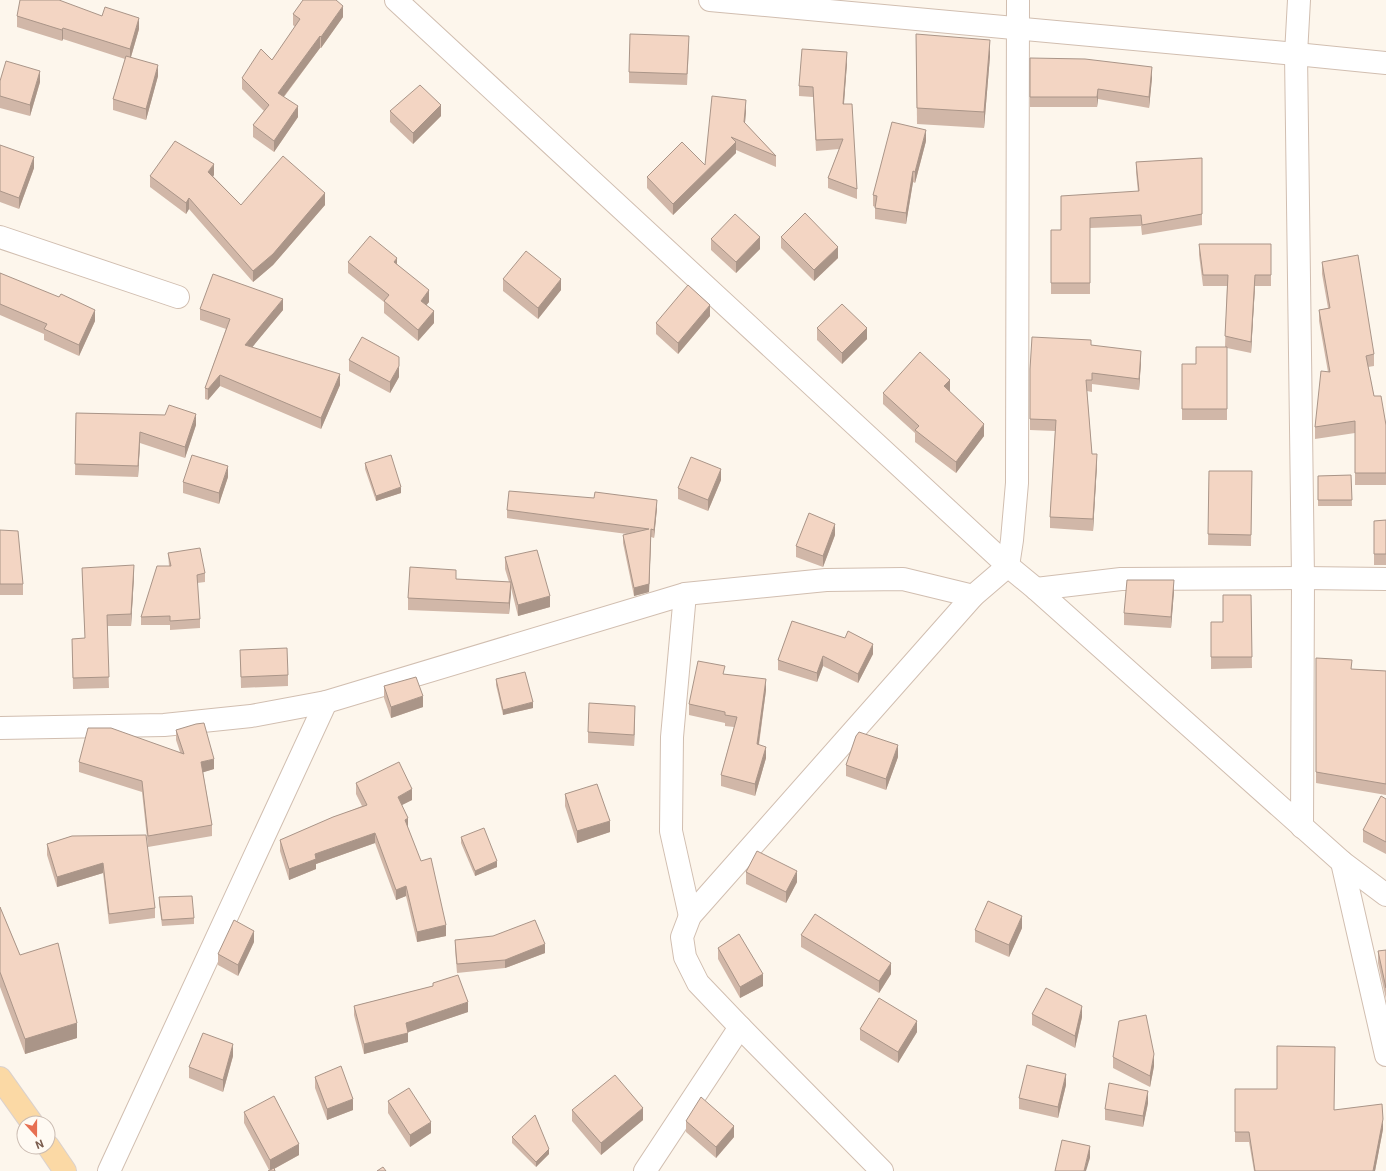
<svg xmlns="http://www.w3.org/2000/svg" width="1386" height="1171" font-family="Roboto,sans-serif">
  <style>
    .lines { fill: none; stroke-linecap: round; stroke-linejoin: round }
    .minor-casing { stroke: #d1beb0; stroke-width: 24 }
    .major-casing { stroke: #dad1cd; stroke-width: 24 }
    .minor { stroke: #fff; stroke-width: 22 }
    .major { stroke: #fbd9a5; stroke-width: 22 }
    .wall { fill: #d1b7a8 }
    .shaded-wall { fill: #aa9588 }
    .building { fill: #f3d5c3; stroke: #aa9588 }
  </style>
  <rect width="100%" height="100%" fill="#fdf6ec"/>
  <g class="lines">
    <!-- minor casing -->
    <g class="minor-casing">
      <g id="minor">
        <path d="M396 0 1008 566 1036 589 1342 862 1386 895"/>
        <path d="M710 0 1296 54 1386 63"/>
        <path d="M1299 0 1296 54 1303 578 1302 827"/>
        <path d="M0 237 178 297"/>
        <path d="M1036 589 1121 579 1303 578 1386 579"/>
        <path d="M685 594 672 737 671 831 690 916"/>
        <path d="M0 728 164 725 251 716 326 702 685 594 826 580 903 579 973 596"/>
        <path d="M1342 862 1386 1055"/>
        <path d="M109 1171 326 702"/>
        <path d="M645 1171 740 1027"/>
        <path d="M882 1171 740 1027 698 983 685 957 682 937 690 916 973 596 1008 566 1012 540 1017 483 1018 0"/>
      </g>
    </g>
    <!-- major casing -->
    <g class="major-casing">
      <g id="major">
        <path d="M0 1078 32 1123"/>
        <path d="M48 1146 65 1171"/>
      </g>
    </g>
    <!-- minor -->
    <use href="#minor" class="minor"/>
    <!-- major -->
    <use href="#major" class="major"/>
  </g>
  <!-- wall -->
  <g class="wall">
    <path d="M293 14 343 17 321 48H320L284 97 298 117 274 152 253 137V125L264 111 242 89V78L272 60 295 27 293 25Z"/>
    <path d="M17 16H102L139 29 131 57 158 76 146 120 113 110V99L125 59 63 39 62 41 17 27Z"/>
    <path d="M916 34 990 56 984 128 917 124Z"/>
    <path d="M689 47 687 85 629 83V72Z"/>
    <path d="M1030 58 1152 78 1149 108 1098 99 1097 107H1030Z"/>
    <path d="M847 63 844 104 857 189V199L828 188V178L839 149 816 151 813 97 799 96V86Z"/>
    <path d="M0 81 40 82 30 116 0 108Z"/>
    <path d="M390 111 441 116 413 144 390 122Z"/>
    <path d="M746 111 745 123 776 156V167L736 150V153L673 215 647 188V177L705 165Z"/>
    <path d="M926 141 915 183 913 182 906 224 875 219V207L873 206V195Z"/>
    <path d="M0 145 34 168 19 209 0 202Z"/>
    <path d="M1202 158V225L1142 235 1141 226 1090 228V294H1051V230H1061L1138 192 1136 172V162Z"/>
    <path d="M214 175 213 176 241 205H325L273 265 253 282 189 209 186 214 150 187V176Z"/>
    <path d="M781 237 838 258 814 281 781 248Z"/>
    <path d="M711 239 760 249 736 273 711 250Z"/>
    <path d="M1199 244H1271V286H1255L1251 353 1227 348V420H1182V364H1196L1225 347 1227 286H1203L1199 255Z"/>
    <path d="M348 262 397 264 429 302 426 305 434 323 418 341 384 313V302L348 273Z"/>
    <path d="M1322 262 1374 354V366L1368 367 1374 396 1386 425V485H1355V433L1315 439V427L1328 372 1319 321V310L1328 308 1322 274Z"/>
    <path d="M0 273 95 321 79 356 44 340V334L0 315Z"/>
    <path d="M503 279 561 290 538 319 503 291Z"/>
    <path d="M200 309 283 310 252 347 340 385 321 429 220 386 208 400 205 399V388L226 329 200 320Z"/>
    <path d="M710 316 678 354 656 334V323Z"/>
    <path d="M817 328 867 339 842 364 817 340Z"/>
    <path d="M1091 345 1141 362 1139 390 1092 384V392L1087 391 1092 454 1097 465 1093 531 1050 528V517L1055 431 1030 430V369Z"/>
    <path d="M349 360 399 377 390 393 349 371Z"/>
    <path d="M949 391 984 436 956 473 915 442V433L883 404V393L950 391Z"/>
    <path d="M76 413 165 415 196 425 185 458 140 443 138 477 75 475Z"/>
    <path d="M365 463 401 493 376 501 365 469Z"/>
    <path d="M1209 471H1252L1251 546 1208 545Z"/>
    <path d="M1351 475 1352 506H1318V476Z"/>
    <path d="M228 477 219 504 183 493V482Z"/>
    <path d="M721 480 708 511 678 499V488Z"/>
    <path d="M657 508 654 538 651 537 649 592 634 596 623 543V535L627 534 507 518V510Z"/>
    <path d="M1386 520V565H1374V521Z"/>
    <path d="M0 530 23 584V595H0Z"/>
    <path d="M835 535 823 567 796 557V546Z"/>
    <path d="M168 553 205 573V582L197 583 200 619V628L170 630V625H141V617L169 566Z"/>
    <path d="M505 557 550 607 518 616 511 588 509 614 408 610V598L456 579 509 582 505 569Z"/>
    <path d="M82 568 134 576 131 626H107L109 688 73 689 72 639 85 638Z"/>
    <path d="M1174 591 1171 628 1124 625V613Z"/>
    <path d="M1251 595 1252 668 1211 669V622H1223Z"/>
    <path d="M792 621 873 654 858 683 823 666 817 682 778 670V660Z"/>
    <path d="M240 650 288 675V686L241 688Z"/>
    <path d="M1316 658 1352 669 1386 671V795L1316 783Z"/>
    <path d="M725 674 766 690 759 745 766 758 755 796 721 786V775L734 727 725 726V723L689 715V704Z"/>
    <path d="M496 679 533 708 503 715 496 685Z"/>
    <path d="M384 686 423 707 391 718 384 698Z"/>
    <path d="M635 717 634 746 588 743V732Z"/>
    <path d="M176 730 214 769 203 772 212 825V836L148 847 142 792 79 772V762L180 752 176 740Z"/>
    <path d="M898 757 886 790 846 776V765Z"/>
    <path d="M356 783 412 800 402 805 408 828 446 936 417 942 406 896 396 900 375 843 316 864V869L289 880 280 851V840L362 806 356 794Z"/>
    <path d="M565 794 610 832 577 843 565 806Z"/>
    <path d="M1386 799V854L1363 842V830Z"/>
    <path d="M72 836 155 908V918L109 924 103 873 57 887 47 855V844Z"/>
    <path d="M461 837 497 867 475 876 461 843Z"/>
    <path d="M746 872 797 882 786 903 746 884Z"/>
    <path d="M159 897 194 918V924L162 926 159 903Z"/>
    <path d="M0 907 20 955 77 1038 25 1054 0 987Z"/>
    <path d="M1022 928 1009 957 975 942V930Z"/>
    <path d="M801 935 891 974 879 993 801 947Z"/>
    <path d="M455 940 545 953 505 968 457 973 455 949Z"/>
    <path d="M254 942 238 976 218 965V954Z"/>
    <path d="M718 948 763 986 740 998 718 959Z"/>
    <path d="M1386 950V999L1378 963V951Z"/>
    <path d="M433 983 468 1012 408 1032V1042L364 1054 354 1015V1006L433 986Z"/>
    <path d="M1032 1014 1082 1017 1075 1048 1032 1025Z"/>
    <path d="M860 1029 917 1032 898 1063 860 1040Z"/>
    <path d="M233 1056 223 1092 189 1078V1067Z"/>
    <path d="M1113 1057 1154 1066 1150 1087 1113 1068Z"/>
    <path d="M315 1077 353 1110 327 1120 315 1088Z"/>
    <path d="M1066 1085 1058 1118 1019 1109V1098Z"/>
    <path d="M1235 1089 1334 1110 1383 1129 1375 1171H1254L1249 1142H1235Z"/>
    <path d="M388 1101 431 1133 410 1147 388 1113Z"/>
    <path d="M1148 1103 1143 1127 1105 1120V1109Z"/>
    <path d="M572 1110 643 1120 601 1155 572 1121Z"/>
    <path d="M244 1112 299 1155 274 1169 269 1170 244 1123Z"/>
    <path d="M686 1121 734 1137 716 1158 686 1132Z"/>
    <path d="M512 1137 549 1154 536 1167 512 1143Z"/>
  </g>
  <!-- shaded-wall -->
  <g class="shaded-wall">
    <path d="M343 6V17L321 48V37Z"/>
    <path d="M139 18V29L130 60V49Z"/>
    <path d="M63 28V39L62 41V30Z"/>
    <path d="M320 36V48L278 104V93Z"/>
    <path d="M990 40V56L984 128V112Z"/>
    <path d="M847 52V63L843 115V104Z"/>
    <path d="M158 65V76L146 120V109Z"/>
    <path d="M1152 67V78L1149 108V97Z"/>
    <path d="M40 71V82L30 116V105Z"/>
    <path d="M1098 89V99L1097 107V97Z"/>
    <path d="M746 100V111L744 133V122Z"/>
    <path d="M441 105V116L413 144V133Z"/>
    <path d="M298 106V117L274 152V141Z"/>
    <path d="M926 130V141L915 183V172Z"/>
    <path d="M736 142V153L673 215V204Z"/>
    <path d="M34 157V168L19 209V198Z"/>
    <path d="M214 164V175L208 183V172Z"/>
    <path d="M913 171V182L906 224V213Z"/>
    <path d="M325 193V205L273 265 253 282V271Z"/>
    <path d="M189 198V209L186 214V203Z"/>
    <path d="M760 237V249L736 273V262Z"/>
    <path d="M838 247V258L814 281V270Z"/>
    <path d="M397 258V270L394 262Z"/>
    <path d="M1255 275V286L1251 353V342Z"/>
    <path d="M561 279V290L538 319V308Z"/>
    <path d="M429 290V302L421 312V301Z"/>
    <path d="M283 299V310L245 356V345Z"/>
    <path d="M710 305V316L678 354V343Z"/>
    <path d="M95 310V321L79 356V345Z"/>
    <path d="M434 311V323L418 341V330Z"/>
    <path d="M867 328V339L842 364V353Z"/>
    <path d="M1141 351V362L1139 390V379Z"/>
    <path d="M399 366V377L390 393V382Z"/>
    <path d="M340 374V385L321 429V418Z"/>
    <path d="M220 375V386L208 400V389Z"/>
    <path d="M950 380V391L944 397V386Z"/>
    <path d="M196 414V425L185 458V447Z"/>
    <path d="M984 424V436L956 473V462Z"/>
    <path d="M140 432V443L138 477V466Z"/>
    <path d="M1097 454V465L1093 531V519Z"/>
    <path d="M228 466V477L219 504V493Z"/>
    <path d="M721 469V480L708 511V500Z"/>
    <path d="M401 487V493L376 501V496Z"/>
    <path d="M657 500V508L654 538V530Z"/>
    <path d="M835 524V535L823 567V556Z"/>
    <path d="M651 537 649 592 634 596V588Z"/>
    <path d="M134 565V576L131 626V614Z"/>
    <path d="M1174 580V591L1171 628V617Z"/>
    <path d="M511 582V594L509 614V603Z"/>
    <path d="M550 596V607L518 616V605Z"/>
    <path d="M873 644V654L858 683V674Z"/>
    <path d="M823 656V666L817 682V673Z"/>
    <path d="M766 679V690L757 756V744Z"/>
    <path d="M423 696V707L391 718V707Z"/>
    <path d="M533 702V708L503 715V710Z"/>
    <path d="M635 706V717L634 746V735Z"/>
    <path d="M898 745V757L886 790V779Z"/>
    <path d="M766 747V758L755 796V784Z"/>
    <path d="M214 759V769L201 773V762Z"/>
    <path d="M412 789V800L398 807V797Z"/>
    <path d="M408 818V828L405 820Z"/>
    <path d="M610 821V832L577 843V831Z"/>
    <path d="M375 833V843L316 864V869L289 880V869L315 854Z"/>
    <path d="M497 861V867L475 876V871Z"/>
    <path d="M103 863V873L57 887V877Z"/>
    <path d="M797 871V882L786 903V892Z"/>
    <path d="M406 886V896L396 900V890Z"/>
    <path d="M1022 916V928L1009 957V945Z"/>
    <path d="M446 925V936L417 942V932Z"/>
    <path d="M254 931V942L238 976V965Z"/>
    <path d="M545 944V953L505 968V960Z"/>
    <path d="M891 963V974L879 993V981Z"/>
    <path d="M763 974V986L740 998V987Z"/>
    <path d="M468 1002V1012L406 1033V1023Z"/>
    <path d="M1082 1006V1017L1075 1048V1036Z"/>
    <path d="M917 1021V1032L898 1063V1052Z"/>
    <path d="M77 1023V1038L25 1054V1039Z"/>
    <path d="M408 1033V1042L364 1054V1044Z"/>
    <path d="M233 1044V1056L223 1092V1080Z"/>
    <path d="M1154 1054V1066L1150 1087V1076Z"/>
    <path d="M1066 1074V1085L1058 1118V1107Z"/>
    <path d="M1148 1091V1103L1143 1127V1116Z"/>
    <path d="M353 1099V1110L327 1120V1109Z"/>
    <path d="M643 1108V1120L601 1155V1143Z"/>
    <path d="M1383 1119V1129L1375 1171H1373Z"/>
    <path d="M431 1122V1133L410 1147V1135Z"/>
    <path d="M734 1126V1137L716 1158V1147Z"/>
    <path d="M299 1144V1155L270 1171V1160Z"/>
    <path d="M1090 1146V1158L1086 1171H1084Z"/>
    <path d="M549 1149V1154L536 1167V1162Z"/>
  </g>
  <!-- building -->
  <g class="building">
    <path d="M20 0H59L102 16 105 7 139 18 130 49 63 28 62 30 17 16Z"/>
    <path d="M303 0H336L343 6 321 37 320 36 278 93 298 106 274 141 253 125 269 105 242 78 261 49 272 60 300 19 293 14Z"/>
    <path d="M630 34 689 36 687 74 629 72Z"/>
    <path d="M916 34 990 40 984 112 917 108Z"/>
    <path d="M802 49 847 52 843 104H852L857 189 828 178 843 139 816 140 813 87 799 86Z"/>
    <path d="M126 56 158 65 146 109 113 99Z"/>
    <path d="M1030 58 1085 59 1152 67 1149 97 1098 89 1097 97H1030Z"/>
    <path d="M6 61 40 71 30 105 0 96V81Z"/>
    <path d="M420 85 441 105 413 133 390 111Z"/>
    <path d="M712 96 746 100 744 122 776 156 731 137 736 142 673 204 647 177 682 142 705 165Z"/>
    <path d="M892 122 926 130 915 172 913 171 906 213 875 208 877 196 873 195Z"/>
    <path d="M175 141 214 164 208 172 241 205 283 156 325 193 273 254 253 271 189 198 186 203 150 176Z"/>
    <path d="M0 145 34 157 19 198 0 191Z"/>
    <path d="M1202 158V214L1142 225 1141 215 1090 218V283H1051V230H1061V196L1139 191 1136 162Z"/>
    <path d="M805 213 838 247 814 270 781 237Z"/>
    <path d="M735 214 760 237 736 262 711 239Z"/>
    <path d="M370 236 397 258 394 262 429 290 421 301 434 311 418 330 384 301 389 295 348 262Z"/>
    <path d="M1199 244H1271V275H1255L1251 342 1225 336 1228 275H1203Z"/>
    <path d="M526 251 561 279 538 308 503 279Z"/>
    <path d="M1358 255 1374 354 1366 356 1374 396H1381L1386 425V473H1355V421L1315 427 1321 371 1330 372 1319 310 1330 308 1322 262Z"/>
    <path d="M0 273 59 297 61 294 95 310 79 345 44 329 47 324 0 304Z"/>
    <path d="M213 274 283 299 245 345 340 374 321 418 220 375 208 389 205 388 230 319 200 309Z"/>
    <path d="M688 285 710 305 678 343 656 323Z"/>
    <path d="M842 304 867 328 842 353 817 328Z"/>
    <path d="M362 337 399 357V366L390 382 349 360Z"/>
    <path d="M1032 337 1091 340V345L1141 351 1139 379 1092 373V380H1086L1092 454H1097L1093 519 1050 517 1056 420 1030 419V369Z"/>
    <path d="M1196 347H1227V409H1182V364H1196Z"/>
    <path d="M920 352 950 380 944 386 984 424 956 462 915 430 919 426 883 393Z"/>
    <path d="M169 405 196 414 185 447 140 432 138 466 75 464 76 413 165 415Z"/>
    <path d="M192 455 228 466 219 493 183 482Z"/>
    <path d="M391 455 401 487 376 496 365 463Z"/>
    <path d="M691 457 721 469 708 500 678 488Z"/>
    <path d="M1209 471H1252L1251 535 1208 534Z"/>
    <path d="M1351 475 1352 500H1318V476Z"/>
    <path d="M509 491 594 498 595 492 657 500 654 530 651 529 649 584 634 588 623 535 649 529 507 510Z"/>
    <path d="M809 513 835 524 823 556 796 546Z"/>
    <path d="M1386 520V554H1374V521Z"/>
    <path d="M0 530 18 531 23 584H0Z"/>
    <path d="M200 548 205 573 197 575 200 619 170 621V616L141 617 157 566H171L168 553Z"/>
    <path d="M537 550 550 596 518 605 505 557Z"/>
    <path d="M134 565 131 614 107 615 109 677 73 678 72 639 85 638 82 568Z"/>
    <path d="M410 567 456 570V579L511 582 509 603 408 598Z"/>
    <path d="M1127 580H1174L1171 617 1124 613Z"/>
    <path d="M1223 595H1251L1252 657H1211V622H1223Z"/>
    <path d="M792 621 845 638 848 631 873 644 858 674 823 656 817 673 778 660Z"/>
    <path d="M287 648 288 675 241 677 240 650Z"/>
    <path d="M1316 658 1352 660 1351 669 1386 671V784L1316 772Z"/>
    <path d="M698 661 725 666 723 674 766 679 757 744 766 747 755 784 721 775 737 717 725 715V712L689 704Z"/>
    <path d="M525 672 533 702 503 710 496 679Z"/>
    <path d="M416 677 423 696 391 707 384 686Z"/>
    <path d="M589 703 635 706 634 735 588 732Z"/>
    <path d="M204 723 214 759 201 762 212 825 148 836 142 781 79 762 88 728H111L184 754 176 730 196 724Z"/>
    <path d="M859 732 898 745 886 779 846 765 856 736Z"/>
    <path d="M399 762 412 789 398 797 408 818 405 820 421 861 431 858 446 925 417 932 406 886 396 890 375 833 315 854 316 859 289 869 280 840 333 817 367 805 356 783Z"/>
    <path d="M597 784 610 821 577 831 565 794Z"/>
    <path d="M1381 796 1386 799V842L1363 830Z"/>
    <path d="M484 828 497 861 475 871 461 837Z"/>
    <path d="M146 835 155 908 109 914 103 863 57 877 47 844 72 836Z"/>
    <path d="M757 851 797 871 786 892 746 872Z"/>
    <path d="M192 896 194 918 162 920 159 897Z"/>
    <path d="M988 901 1022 916 1009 945 975 930Z"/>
    <path d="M0 907 20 955 58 943 77 1023 25 1039 0 972Z"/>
    <path d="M815 914 891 963 879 981 801 935Z"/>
    <path d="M234 920 254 931 238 965 218 954Z"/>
    <path d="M535 920 545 944 505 960 457 964 455 940 493 936Z"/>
    <path d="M739 934 763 974 740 987 718 948Z"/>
    <path d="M1386 950V988L1378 951Z"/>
    <path d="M458 975 468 1002 406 1023 408 1033 364 1044 354 1006 433 986V983Z"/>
    <path d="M1046 988 1082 1006 1075 1036 1032 1014Z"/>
    <path d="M879 998 917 1021 898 1052 860 1029Z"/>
    <path d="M1146 1015 1154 1054 1150 1076 1113 1057 1119 1021Z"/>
    <path d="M203 1033 233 1044 223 1080 189 1067Z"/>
    <path d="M1277 1046 1335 1047 1334 1110 1382 1104 1383 1119 1373 1171H1255L1249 1132H1235V1089H1277Z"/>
    <path d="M1027 1065 1066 1074 1058 1107 1019 1098Z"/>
    <path d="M341 1066 353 1099 327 1109 315 1077Z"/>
    <path d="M615 1075 643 1108 601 1143 572 1110Z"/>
    <path d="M1109 1083 1148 1091 1143 1116 1105 1109Z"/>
    <path d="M409 1088 431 1122 410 1135 388 1101Z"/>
    <path d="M274 1096 299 1144 270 1160 244 1112Z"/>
    <path d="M701 1097 734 1126 716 1147 686 1121Z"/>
    <path d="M535 1115 549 1149 536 1162 512 1137Z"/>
    <path d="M1062 1140 1090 1146 1084 1171H1055Z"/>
    <path d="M383 1167 386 1171H377Z"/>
    <path d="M274 1168 275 1171H268Z"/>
  </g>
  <!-- north arrow -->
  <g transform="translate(36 1135) rotate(159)"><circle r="19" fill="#fffaf3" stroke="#cabbb1"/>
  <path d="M0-3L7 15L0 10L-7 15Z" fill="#e76f51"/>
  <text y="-6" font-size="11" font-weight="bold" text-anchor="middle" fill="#7a5c4d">N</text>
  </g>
</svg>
